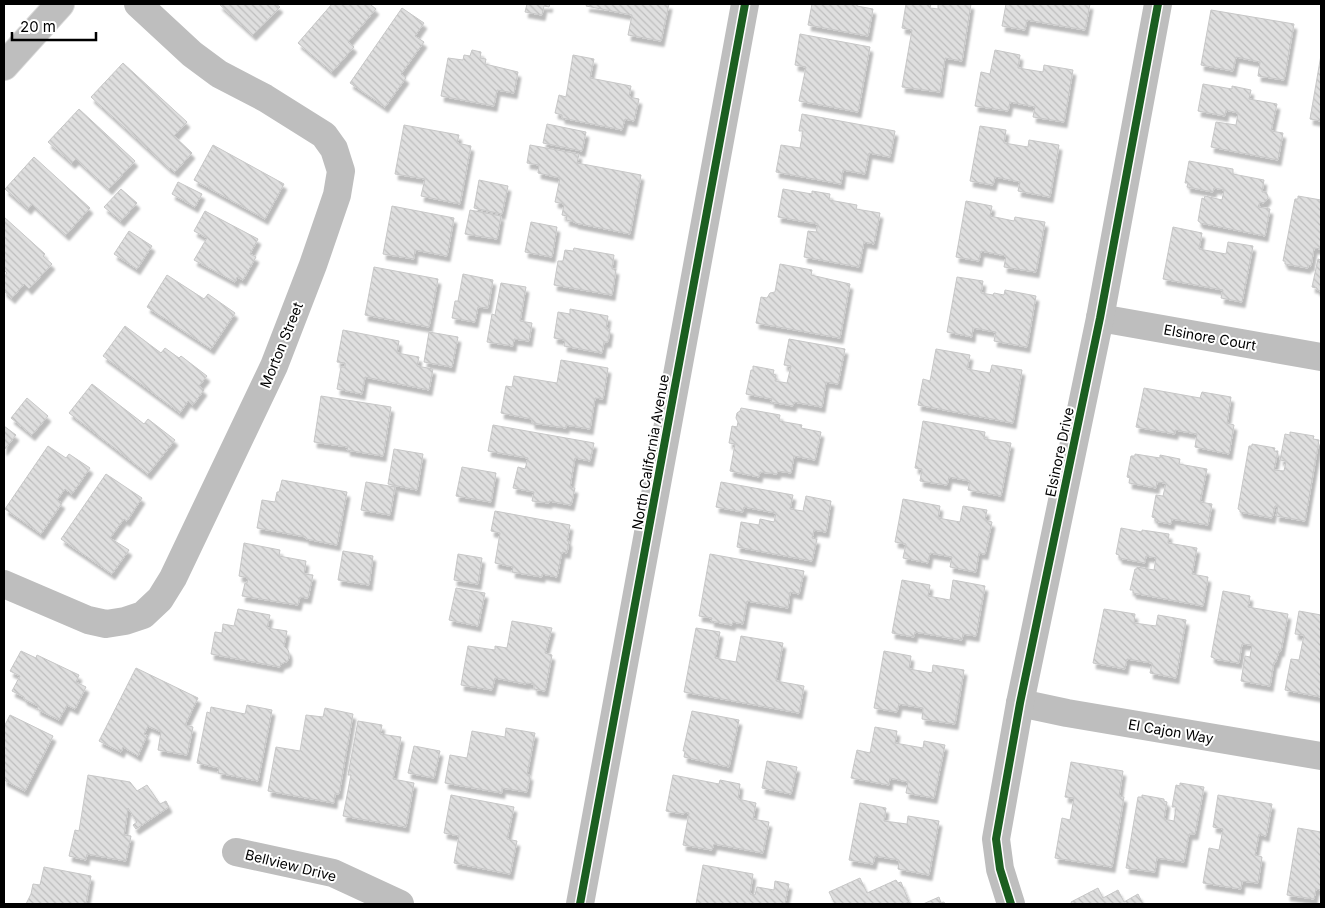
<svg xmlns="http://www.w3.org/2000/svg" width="1325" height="908" font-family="Inter,sans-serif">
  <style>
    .building { fill: url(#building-back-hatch); stroke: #c7c7c7; filter: url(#shadow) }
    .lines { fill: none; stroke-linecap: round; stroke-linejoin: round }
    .major-casing { stroke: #dbdbdb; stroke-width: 30 }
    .minor { stroke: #bebebe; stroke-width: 28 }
    .major { stroke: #bebebe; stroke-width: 28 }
    .cycleway-casing { stroke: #fff; stroke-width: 11 }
    .cycleway { stroke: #1b5e20; stroke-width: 8 }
    .labels { text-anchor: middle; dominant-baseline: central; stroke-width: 4; stroke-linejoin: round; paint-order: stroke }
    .street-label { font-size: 14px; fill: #000; stroke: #fff }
  </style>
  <defs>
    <pattern id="building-back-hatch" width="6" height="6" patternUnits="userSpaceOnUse" patternTransform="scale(1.25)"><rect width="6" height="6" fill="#dfdfdf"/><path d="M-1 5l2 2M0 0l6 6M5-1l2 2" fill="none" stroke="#bebebe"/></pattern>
    <filter id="shadow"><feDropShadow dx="3" dy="5.5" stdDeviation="1" flood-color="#0004"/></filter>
  </defs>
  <rect width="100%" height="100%" fill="#fff"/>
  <!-- building -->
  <g class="building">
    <path d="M219 4H276L280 7 253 35Z"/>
    <path d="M332 4H373L371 5 376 9 348 42 354 47 332 72 298 43Z"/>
    <path d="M527 4H550L549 7 544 6 542 15 525 12Z"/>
    <path d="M587 4H669L661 41 628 35 632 15 586 6Z"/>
    <path d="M812 4H857V6L873 9 868 36 808 25Z"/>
    <path d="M906 4H931L930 8 938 9V4H971L962 61 945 58 940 92 902 87 912 30 902 28Z"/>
    <path d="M1006 4H1090L1085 30 1027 20 1025 30 1002 26Z"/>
    <path d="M402 8 424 23 415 36 424 42 401 74 406 78 385 107 350 83Z"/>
    <path d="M1211 10 1294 24 1284 80 1258 76 1260 62 1236 57 1233 71 1201 65Z"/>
    <path d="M800 34 870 47 858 112 799 101 806 67 795 65Z"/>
    <path d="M472 50 481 52 480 58 486 59 485 64 518 72 514 93 497 90 494 106 441 96 448 58 463 60 464 55 470 56Z"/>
    <path d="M995 50 1020 55 1018 68 1043 72 1044 65 1073 70 1064 122 1033 117 1035 107 1010 102 1008 111 975 106 981 72 990 74Z"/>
    <path d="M573 55 594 59 590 78 631 86 629 97 639 99 634 121 625 119 622 130 562 118V115L555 113 559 95 566 97Z"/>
    <path d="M1321 55V121L1310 119Z"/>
    <path d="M123 63 187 122 174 136 192 153 175 172 170 168V169L91 97Z"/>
    <path d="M1203 84 1232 89V86L1251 90 1249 99 1277 104 1271 131 1283 133 1278 160 1211 147 1216 122 1236 125 1238 113 1226 110 1225 116 1198 111Z"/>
    <path d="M79 109 135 161 109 189 76 159 72 163 48 142Z"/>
    <path d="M802 114 895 131 890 157 869 153 865 174 843 170 841 184 776 172 781 145 800 148 803 131H799Z"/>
    <path d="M547 124 586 132 582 151 543 143Z"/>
    <path d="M404 125 459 135 457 143 471 146 460 204 421 196 425 179 395 174Z"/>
    <path d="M980 126 1006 130 1004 143 1028 147 1029 140 1059 145 1050 197 1018 191 1020 182 995 177 993 185 970 181Z"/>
    <path d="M213 145 284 184 265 219 194 180Z"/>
    <path d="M530 145 579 154 577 163 641 175 630 234 575 223V222L566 220 567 216 562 215 564 204 555 202 560 178 538 173 539 165 527 163Z"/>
    <path d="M34 157 90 208 66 235 32 204 28 209 5 189Z"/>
    <path d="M1189 161 1233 169V174L1264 180 1262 192H1266L1268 196V198L1264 203 1260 202 1258 207 1270 209 1265 236 1200 223V222L1198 221 1202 198 1204 199 1205 196 1222 200 1224 190 1214 188 1213 192 1187 187 1188 183H1185Z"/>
    <path d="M479 180 508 186 502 214 474 208Z"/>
    <path d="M178 182 202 194 195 207 172 194Z"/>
    <path d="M121 189 137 203 121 221 104 207Z"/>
    <path d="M783 189 812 194V191L830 194 829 200 857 205 856 209 880 213 874 244 864 242 859 267 804 257 808 231 816 232 818 224 778 217Z"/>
    <path d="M1298 196 1321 200V249L1314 248 1311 266 1308 265V268L1285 264V261H1283L1295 199H1298Z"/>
    <path d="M966 201 992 206 990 216 1014 221 1015 217 1045 222 1036 272 1004 267 1006 256 981 251 979 261 956 257Z"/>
    <path d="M392 206 454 218 447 256 415 250 414 259 383 254Z"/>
    <path d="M470 210 501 216 497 239 465 234Z"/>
    <path d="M205 211 258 239 250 254 256 257 243 280 237 277 235 282 194 260 207 238 194 231Z"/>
    <path d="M4 217 45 254 43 256 52 264 29 289 24 284 12 298 4 291V277L7 273 4 270Z"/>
    <path d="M531 222 557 227 552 257 525 252Z"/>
    <path d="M1173 227 1202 233 1199 249 1226 254 1228 242 1253 246 1242 302 1221 298 1223 290 1163 279Z"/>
    <path d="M129 231 152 246 137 269 114 254Z"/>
    <path d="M574 248 614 255 612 269H616L612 295 554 285 558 261H563L565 250 573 251Z"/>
    <path d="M1318 259 1321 260V291L1317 290V288L1312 287Z"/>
    <path d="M780 264 812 270 811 275 850 284 840 338 756 323 761 297 767 298 770 293 775 292Z"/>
    <path d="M374 267 438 279 429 327 365 315Z"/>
    <path d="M463 274 493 280 488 308 478 307 475 322 452 318 455 301H458Z"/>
    <path d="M167 275 204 299 208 294 235 313 211 349 147 307Z"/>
    <path d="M957 277 983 281 981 293 993 295 994 293 1004 295 1005 290 1036 296 1027 347 994 341 996 332 973 328 972 337 947 332Z"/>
    <path d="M501 283 526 287 520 321 532 323 529 341 514 339 513 346 487 342 492 314 495 315Z"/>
    <path d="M570 309 608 316 606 328 610 329 608 342H604L602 353 564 346 565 340 554 338 558 312 570 314Z"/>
    <path d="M125 326 161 353 165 348 179 358 181 356 207 376 199 386 204 390 193 405 188 401 180 413 103 356Z"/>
    <path d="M343 330 399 341 397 353 419 357 417 366 433 369 429 390 365 377 362 394 337 389 341 367H345V363L337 362Z"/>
    <path d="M429 332 458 337 452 367 424 362Z"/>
    <path d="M789 339 845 349 838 384 826 382 822 407 794 402 793 406 771 402 772 399 746 394 751 370H753V366L774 370 773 374 776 375 775 381 787 383 791 366 784 365Z"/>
    <path d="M936 349 970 355 967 369 990 373 992 365 1022 370 1013 423 918 405 923 379 930 381Z"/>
    <path d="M561 360 608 368 603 399 595 398 590 429 566 425V428L532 423V419L501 413 506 386 512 387 514 376 557 383Z"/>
    <path d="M92 384 144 424 148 419 175 440 148 474 69 413Z"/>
    <path d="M1144 388 1200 398 1202 392 1231 397 1227 423 1234 425 1229 454 1195 447 1197 434 1175 430V434L1136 427Z"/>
    <path d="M321 396 391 407 383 456 347 450 348 447 314 442Z"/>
    <path d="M27 398 48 416 32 435 11 418Z"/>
    <path d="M741 408 780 415 779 421 802 425 801 428 821 432 815 460 794 456 791 473 778 471 777 474 760 472 759 477 730 471 735 444 729 443 732 426 737 427 738 422 736 418 737 413 740 411Z"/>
    <path d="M923 421 985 432 984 439 1011 443 1001 496 968 490 970 481 949 477 947 485 920 481 922 469 915 468Z"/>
    <path d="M493 425 594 443 590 461 575 458 570 487 575 488 571 505 549 501V503L532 501 534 492 513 488 518 467 525 469 528 458 488 451Z"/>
    <path d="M4 426 16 435 4 450Z"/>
    <path d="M1290 432 1314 436 1313 439 1319 440 1305 521 1276 516 1278 506H1275L1272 518 1240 512V510L1238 509 1249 446H1252V444L1275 448 1274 451H1278L1274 470 1284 471 1286 461 1280 460 1285 434 1290 435Z"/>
    <path d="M48 446 66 458 69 454 90 468 72 494 65 489 57 500 62 503 41 534 5 509Z"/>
    <path d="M394 449 423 454 417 490 388 484Z"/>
    <path d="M1135 454 1160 458V455L1180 459 1179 464 1207 469 1200 502 1212 504 1208 525 1172 519 1171 524 1155 521V518L1152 517 1156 495 1163 496 1166 483 1157 482 1156 488 1129 483 1130 478 1127 477 1131 456H1135Z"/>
    <path d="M462 467 496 473 491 502 456 496Z"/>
    <path d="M106 474 142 498 127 521 124 519 110 538 129 550 112 574 61 539Z"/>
    <path d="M282 480 347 492 337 545 306 539V537L257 528 262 500 275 502 277 492H279Z"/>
    <path d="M366 482 395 487 390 515 361 510Z"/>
    <path d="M721 482 793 495 790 509 803 511 806 496 831 501 826 532 814 530 812 538 817 539 812 561 737 547 741 522 759 525 760 519 774 522 776 513 744 507 743 512 716 507Z"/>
    <path d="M903 499 940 506 938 518 960 522 963 506 987 510 985 520 992 522 985 554 979 553 976 572 950 567 952 557 930 553 928 563 903 558 906 544 895 542Z"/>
    <path d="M495 511 570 525 567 541H569L567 553 562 552 557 577 542 574V577L512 572 513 567 495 563 500 533 491 531Z"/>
    <path d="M1121 528 1142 532V530L1169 534 1168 543 1197 548 1192 574 1208 577 1203 606 1133 593V590H1130L1135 569H1137V567L1154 570 1156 558 1146 556 1145 563 1119 558V555L1116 554Z"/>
    <path d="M244 543 280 550 279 556 306 561 304 574 313 575 308 598 300 597 298 605 242 596 245 583H247L248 578 239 576Z"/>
    <path d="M343 551 373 556 369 585 338 580Z"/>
    <path d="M458 554 482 558 478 584 454 580Z"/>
    <path d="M710 554 804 571 799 594 790 592 788 608 747 601 743 624 733 622 732 625 711 621 712 618 699 616Z"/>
    <path d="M902 580 930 585 928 596 950 600 953 580 985 586 976 636 963 634 962 640 915 632 914 637 892 633Z"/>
    <path d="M456 588 485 593 478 626 449 620Z"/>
    <path d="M1223 591 1250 596 1248 607 1288 614 1281 651H1279L1276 662H1274L1270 686 1241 681 1245 656 1250 657 1252 645 1242 644 1239 663 1214 659V658L1211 657Z"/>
    <path d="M238 609 270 615 267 628 287 631 284 646 288 650 289 653V657L288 661 281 664 280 667 211 654 215 632 222 633 223 624 234 626Z"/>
    <path d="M1104 609 1135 614 1134 623 1156 626 1158 615 1186 620 1176 678 1150 673 1152 663 1127 659 1125 669 1093 663Z"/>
    <path d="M1299 611 1321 615V697L1285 690 1291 659 1299 660 1304 635 1295 634Z"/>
    <path d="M512 621 552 628 545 653 552 655 545 691 534 689V684L527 683 526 684 495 678 492 690 461 685 468 646 495 650V646L507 648Z"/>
    <path d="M696 628 720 632 715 658 736 662 741 636 783 643 776 681 804 686 799 713 684 692Z"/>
    <path d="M21 651 36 658 37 655 79 675 76 682 86 687 75 709 67 705 59 720 37 709 38 706 24 699V697L12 691 20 676 10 671Z"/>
    <path d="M884 651 911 656 909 669 932 673 933 665 964 670 955 724 922 719 923 708 899 704 897 712 874 708Z"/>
    <path d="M136 668 198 698 185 725 193 727 187 755 158 750 161 732 148 726 144 734 147 735 138 756 123 747 121 752 99 741Z"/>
    <path d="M247 705 272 710 258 781 218 773 219 768 197 763 207 712 210 713 211 707 245 714Z"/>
    <path d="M325 708 353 714 339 794H335L334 803 268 791 276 747 300 751 306 715 323 717Z"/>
    <path d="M692 711 739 720 729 767 684 757 685 751H683Z"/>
    <path d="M10 715 53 736 25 791 4 780V727Z"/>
    <path d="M358 721 382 725 380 734 401 737 393 779 414 783 406 827 343 816 351 775H348Z"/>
    <path d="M875 727 897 731 895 743 923 748 924 741 945 745 934 798 906 793 908 782 890 778 889 785 851 778 857 750 870 753Z"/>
    <path d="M506 728 535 733 527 775H530L527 792 502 788V793L445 783 450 755 467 758 472 731 505 737Z"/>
    <path d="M414 746 440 751 434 778 408 773Z"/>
    <path d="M767 761 797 767 791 794 762 788Z"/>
    <path d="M1071 762 1123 771 1119 796 1124 797 1112 867 1055 858 1062 818 1070 820 1074 798 1065 797Z"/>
    <path d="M88 775 130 782 137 791 147 785 160 804 166 801 169 807 136 829 133 825 137 822 128 808 124 835 131 836 126 861 87 854 86 860 69 856 75 830 79 831Z"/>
    <path d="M673 775 719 784 720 780 740 784 738 799 756 803 753 819 769 822 763 853 714 844 712 850 683 845 689 813 685 812 684 814 666 811Z"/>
    <path d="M1180 783 1204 787 1195 834H1189L1184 862 1157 858 1155 872 1126 868 1138 797H1142V795L1164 799V801L1167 802 1164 819 1174 821 1176 807H1172L1176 785 1180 786Z"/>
    <path d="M451 795 514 807 507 839 517 841 510 874 454 863 459 836 444 833Z"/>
    <path d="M1218 795 1272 804 1266 836 1259 834 1255 855 1262 857 1258 883 1242 881 1241 889 1203 883 1209 848 1219 850 1223 829 1213 827Z"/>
    <path d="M860 803 886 808 884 821 907 824 908 816 939 821 929 875 898 869 899 860 875 856 873 864 849 860Z"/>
    <path d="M1298 828 1321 832V890L1316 889 1314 899 1287 895Z"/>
    <path d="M703 865 753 874 750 894 755 895 757 887 774 890 775 881 789 884 785 904H696Z"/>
    <path d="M44 867 91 876 86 904H26L31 894 33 884 40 885Z"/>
    <path d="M860 878 867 893 896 880 898 883 901 882 909 902 904 904H835L829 892Z"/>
    <path d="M1098 888 1103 898 1118 890 1124 902 1138 894 1143 904H1072L1071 902Z"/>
    <path d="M939 897 941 903 944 902 945 904H923Z"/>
  </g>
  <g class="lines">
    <!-- major casing -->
    <g class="major-casing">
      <path id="major" d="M4 66 60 4"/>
    </g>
    <!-- minor -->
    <g class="minor">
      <path d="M1100 318 1321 357"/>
      <path d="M4 584 88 620 106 624 125 621 143 615 160 599 173 578 274 366 313 265 337 195 341 171 334 149 324 135 265 98 219 74 192 54 138 4"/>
      <path d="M1020 703 1067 713 1321 756"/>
      <path d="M236 852 333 873 400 904"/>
      <path d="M580 904 745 4"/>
      <path d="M1011 904 1000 869 996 839 1020 703 1100 318 1158 4"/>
    </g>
    <!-- major -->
    <use href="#major" class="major"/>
    <!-- cycleway casing -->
    <g class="cycleway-casing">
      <g id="cycleway">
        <path d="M580 904 745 4"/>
        <path d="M1011 904 1000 869 996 839 1020 703 1100 318 1158 4"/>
      </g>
    </g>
    <!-- cycleway -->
    <use href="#cycleway" class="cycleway"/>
  </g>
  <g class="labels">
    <!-- street labels -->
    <g class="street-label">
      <text transform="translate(1210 337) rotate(10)">Elsinore Court</text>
      <text transform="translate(281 345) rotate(-68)">Morton Street</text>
      <text transform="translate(650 452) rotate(-80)">North California Avenue</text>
      <text transform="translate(1059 452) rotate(-78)">Elsinore Drive</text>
      <text transform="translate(1171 731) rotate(10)">El Cajon Way</text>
      <text transform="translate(291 865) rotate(14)">Bellview Drive</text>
    </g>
  </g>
  <!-- border -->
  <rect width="1325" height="908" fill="none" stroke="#000000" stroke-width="10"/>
  <!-- scale -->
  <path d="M12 32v8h84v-8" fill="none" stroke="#000000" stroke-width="2.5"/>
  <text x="20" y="32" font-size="15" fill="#000000" stroke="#ffffff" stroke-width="4" paint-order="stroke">20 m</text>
</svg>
